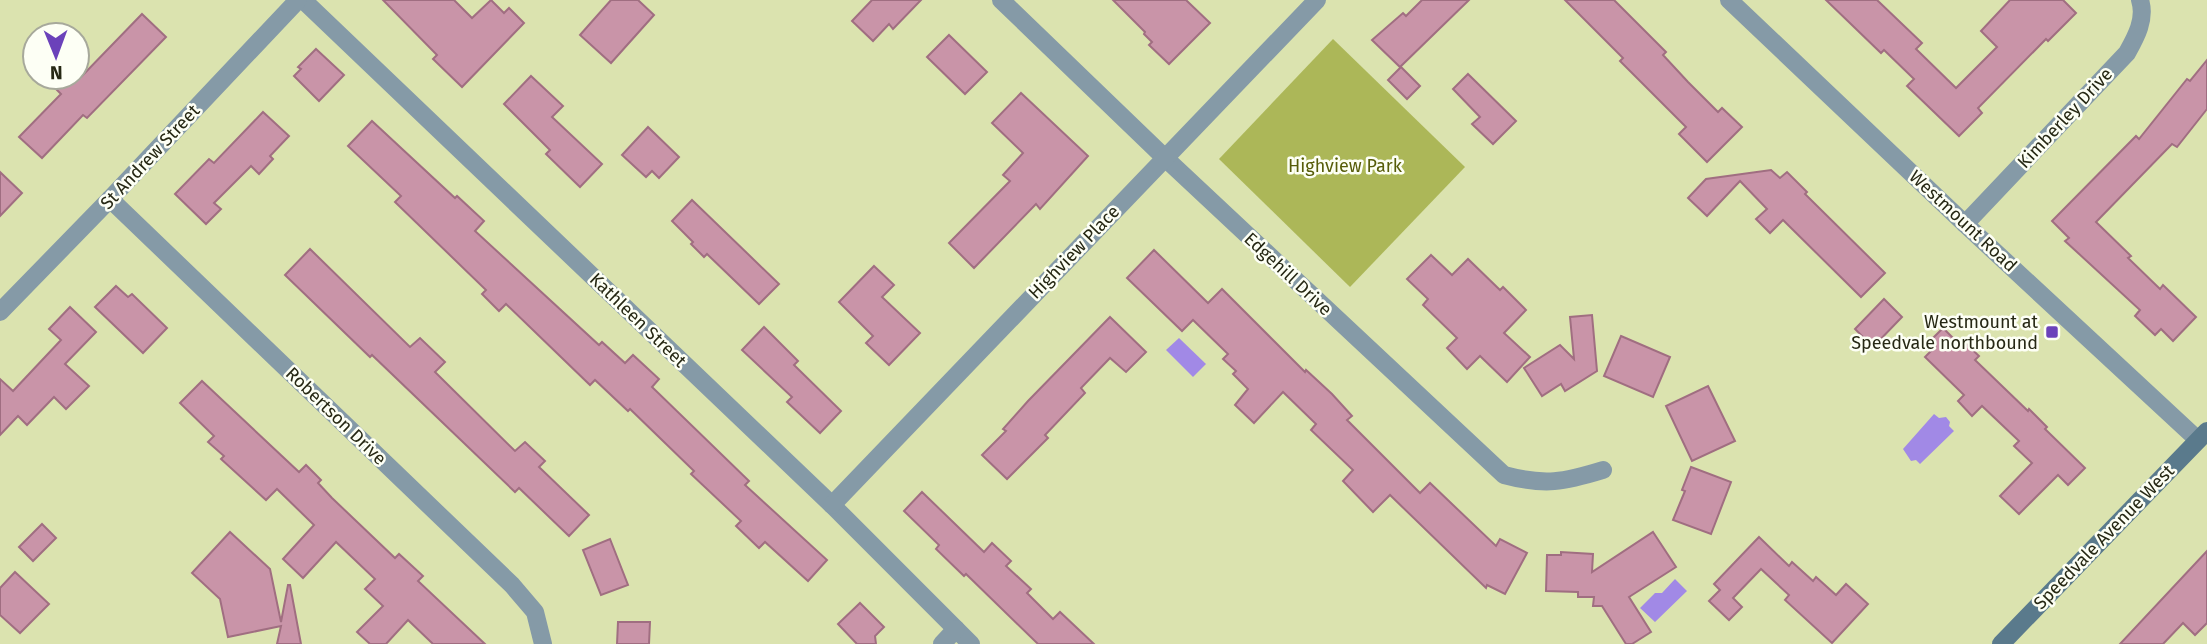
<svg xmlns="http://www.w3.org/2000/svg" width="2207" height="644" font-family="'Fira Sans',sans-serif">
  <style>
    .green { fill: #acb758 }
    .water { fill: #a189e6 }
    .building { fill: #c994a8; stroke: #a06e81; stroke-width: 2 }
    .lines { fill: none; stroke-linecap: round; stroke-linejoin: round }
    .minor { stroke: #859aa7; stroke-width: 18 }
    .tertiary { stroke: #859aa7; stroke-width: 18 }
    .secondary { stroke: #5a7a8c; stroke-width: 18 }
    .poi-dot { fill: #6b42ba; stroke: #fdfff5; stroke-width: 2.5 }
    .labels { text-anchor: middle; dominant-baseline: central; stroke-width: 5; stroke-linejoin: round; paint-order: stroke }
    .street-label { font-size: 18px; fill: #262814; stroke: #fdfff5 }
    .park-label { font-size: 18px; fill: #575d0a; stroke: #fdfff5 }
    .poi-label { font-size: 18px; fill: #262814; stroke: #fdfff5; text-anchor: end }
  </style>
  <rect width="100%" height="100%" fill="#dbe3af"/>
  <!-- green -->
  <path class="green" d="M1333 39 1465 167 1350 287 1219 159Z"/>
  <!-- water -->
  <g class="water">
    <path d="M1179 338 1206 364 1193 377 1166 350Z"/>
    <path d="M1934 414 1939 418 1946 417 1950 422 1949 426 1954 431 1920 464 1916 460 1911 461 1903 449Z"/>
    <path d="M1675 579 1687 591 1655 622 1640 608 1655 593H1662Z"/>
  </g>
  <!-- building -->
  <g class="building">
    <path d="M383 0H454L472 18 491 0 504 13 509 8 524 23 462 87 433 59 437 55Z"/>
    <path d="M611 0H638L654 15 611 63 580 35Z"/>
    <path d="M872 0H921L893 29 889 24 873 41 852 21Z"/>
    <path d="M1113 0H1186L1210 23 1169 64 1149 45 1152 42 1144 34 1145 32Z"/>
    <path d="M1422 0H1469L1400 67 1372 40 1403 13 1406 16Z"/>
    <path d="M1565 0H1614L1666 52 1663 55 1688 82 1718 112 1722 108 1742 127 1707 162 1679 134 1686 127 1620 61 1623 58Z"/>
    <path d="M1826 0H1877L1922 43 1916 49 1956 88 1997 47 1981 31 2010 0H2063L2076 13 2048 41 2046 39 1978 108 1982 113 1959 136 1907 86 1914 79 1884 50 1881 53Z"/>
    <path d="M142 14 166 37 87 118 83 115 42 158 19 137 61 94 54 87 64 77H81Z"/>
    <path d="M949 35 987 72 965 94 927 57Z"/>
    <path d="M316 49 344 75 319 101 294 76 301 69 298 67Z"/>
    <path d="M2207 60V109L2177 147 2172 144 2096 222 2131 256 2128 258 2160 289 2163 285 2196 317 2173 341 2161 329 2155 335 2135 316 2140 310 2065 241 2069 238 2052 221 2136 136 2139 139 2187 79 2190 81Z"/>
    <path d="M1401 67 1420 86 1407 99 1388 80Z"/>
    <path d="M1468 74 1516 121 1493 144 1472 124 1480 117 1453 89Z"/>
    <path d="M531 76 563 106 552 117 602 164 580 187 546 154 550 150 504 104Z"/>
    <path d="M1021 93 1088 156 1040 209 1036 204 974 268 949 243 1010 181 1003 175 1023 153 992 123Z"/>
    <path d="M263 112 289 136 270 156 273 159 259 174 251 166 214 203 221 209 206 224 175 194 209 159 214 163Z"/>
    <path d="M372 121 455 198 457 196 484 221 475 231 599 345 602 342 625 363 633 355 659 379 652 387 749 481 745 485 827 560 808 581 765 542 759 548 736 526 741 521 691 474 694 471 630 409 628 411 595 380 590 385 506 304 499 311 482 294 486 290 395 202 401 196 348 146Z"/>
    <path d="M648 127 679 157 659 178 652 171 646 177 622 155Z"/>
    <path d="M1771 170 1780 178 1787 172 1807 192 1805 194 1885 273 1861 297 1783 220 1770 233 1756 219 1767 209 1740 181 1707 216 1688 198 1706 179Z"/>
    <path d="M0 172 22 193 0 216Z"/>
    <path d="M692 200 779 284 759 304 707 254 704 257 691 244 693 242 672 221Z"/>
    <path d="M310 249 410 347 420 338 445 362 435 372 515 451 525 442 545 461 539 467 589 515 569 536 519 488 515 492 372 355 370 357 285 275Z"/>
    <path d="M1154 250 1208 303 1222 289 1305 372 1306 370 1332 394 1352 416 1347 420 1420 493 1430 483 1496 546 1500 539 1527 553 1505 594 1487 585 1486 588 1390 495 1373 512 1343 481 1353 470 1311 430 1316 424 1283 392 1254 423 1235 405 1248 389 1233 374 1236 371 1223 359 1228 354 1193 320 1182 331 1127 278Z"/>
    <path d="M1431 255 1452 275 1468 259 1500 290 1503 287 1526 310 1504 333 1530 357 1507 382 1480 356 1467 369 1447 348 1457 338 1423 305 1428 299 1407 279Z"/>
    <path d="M874 266 894 285 882 297 920 333 889 365 866 343 873 336 839 302Z"/>
    <path d="M116 286 128 297 132 294 167 328 143 353 95 307Z"/>
    <path d="M1884 299 1902 317 1873 347 1855 329Z"/>
    <path d="M70 307 96 332 65 364 89 386 66 409 54 397 27 425 18 416 0 435V379L13 391 61 340 49 329Z"/>
    <path d="M1592 315 1597 371 1565 391 1561 384 1542 396 1524 368 1560 345 1574 359 1570 317Z"/>
    <path d="M1110 317 1146 352 1126 372 1110 358 1081 388 1085 393 1045 435 1048 438 1007 479 982 455 1006 431 1003 429 1028 401Z"/>
    <path d="M764 327 798 361 794 365 841 411 820 433 787 402 792 397 742 350Z"/>
    <path d="M1943 328 1959 344 1963 341 1979 356 1975 360 2028 411 2029 409 2047 427 2045 429 2085 468 2068 485 2058 475 2019 514 2000 496 2032 463 2014 446 2019 441 1982 406 1972 416 1958 401 1964 395 1925 357 1934 348 1928 343Z"/>
    <path d="M1621 336 1670 357 1653 397 1604 376Z"/>
    <path d="M202 381 299 472 306 465 321 480 318 483 332 498 395 558 399 554 423 576 418 581 485 644H433L408 620 386 644H370L357 632 383 606 365 589 375 579 336 542 303 578 283 559 314 525 277 489 266 500 221 459 224 456 208 442 214 436 180 403Z"/>
    <path d="M1708 386 1735 441 1692 461 1666 406Z"/>
    <path d="M1691 467 1731 482 1711 534 1673 520 1685 491 1682 490Z"/>
    <path d="M922 492 984 552 992 543 1011 561 1006 566 1031 589 1027 593 1053 619 1060 612 1094 644H1038L966 574 964 576 936 549 939 545 904 511Z"/>
    <path d="M42 524 56 538 33 561 19 547Z"/>
    <path d="M230 532 270 569 281 622 288 585H290L301 644H277L281 626 228 637 220 599 192 573Z"/>
    <path d="M1653 532 1676 567 1629 597 1651 632 1632 644H1626L1602 606H1593L1594 597H1578V592L1546 591 1547 555H1561V552L1593 554 1592 572Z"/>
    <path d="M1759 537 1789 566 1792 562 1813 581 1816 577 1836 595 1846 584 1868 604 1832 643 1785 600 1789 595 1761 569 1733 598 1742 607 1729 620 1709 601 1720 590 1714 584Z"/>
    <path d="M610 539 628 585 601 595 583 550Z"/>
    <path d="M2207 551V623L2195 635 2183 623 2163 644H2120Z"/>
    <path d="M15 572 49 604 20 633 0 615V588Z"/>
    <path d="M860 603 884 627 875 636 876 644H857L838 624Z"/>
    <path d="M618 622H650L649 644H617Z"/>
  </g>
  <g class="lines">
    <!-- minor -->
    <g class="minor">
      <path d="M303 0 832 505 971 644"/>
      <path d="M1001 0 1164 157 1504 475C1545 486 1564 482 1603 470"/>
      <path d="M110 199 512 585 535 612 543 644"/>
      <path d="M1965 224 2127 53C2136 37 2146 19 2140 0"/>
      <path d="M0 312 110 199 298 0"/>
      <path d="M832 505 1317 0"/>
      <path d="M942 644 956 629"/>
    </g>
    <!-- tertiary -->
    <path class="tertiary" d="M1729 0 1965 224 2198 440"/>
    <!-- secondary -->
    <path class="secondary" d="M2001 644 2207 431"/>
  </g>
  <!-- markers -->
  <rect class="poi-dot" x="2045" y="325" width="14" height="14" rx="3.5"/>
  <g class="labels">
    <!-- street labels -->
    <g class="street-label">
      <text transform="translate(2065 118) rotate(-47)">Kimberley Drive</text>
      <text transform="translate(150 157) rotate(-47)">St Andrew Street</text>
      <text transform="translate(1963 221) rotate(43)">Westmount Road</text>
      <text transform="translate(1074 252) rotate(-46)">Highview Place</text>
      <text transform="translate(1288 274) rotate(43)">Edgehill Drive</text>
      <text transform="translate(638 320) rotate(44)">Kathleen Street</text>
      <text transform="translate(336 416) rotate(44)">Robertson Drive</text>
      <text transform="translate(2104 537) rotate(-46)">Speedvale Avenue West</text>
    </g>
    <!-- park labels -->
    <g class="park-label">
      <text x="1345" y="166">Highview Park</text>
    </g>
    <!-- poi labels -->
    <g class="poi-label">
      <text x="2038" y="322">Westmount at<tspan x="2038" dy="21">Speedvale northbound</tspan></text>
    </g>
  </g>
  <!-- north arrow -->
  <g transform="translate(56 56) rotate(179)"><circle r="33" fill="#fdfff5" stroke="#a7a99b" stroke-width="2"/>
  <path d="M0-5L12 26L0 18L-12 26Z" fill="#6b42ba"/>
  <text y="-10" font-size="19" font-weight="bold" text-anchor="middle" fill="#262814">N</text>
  </g>
</svg>
